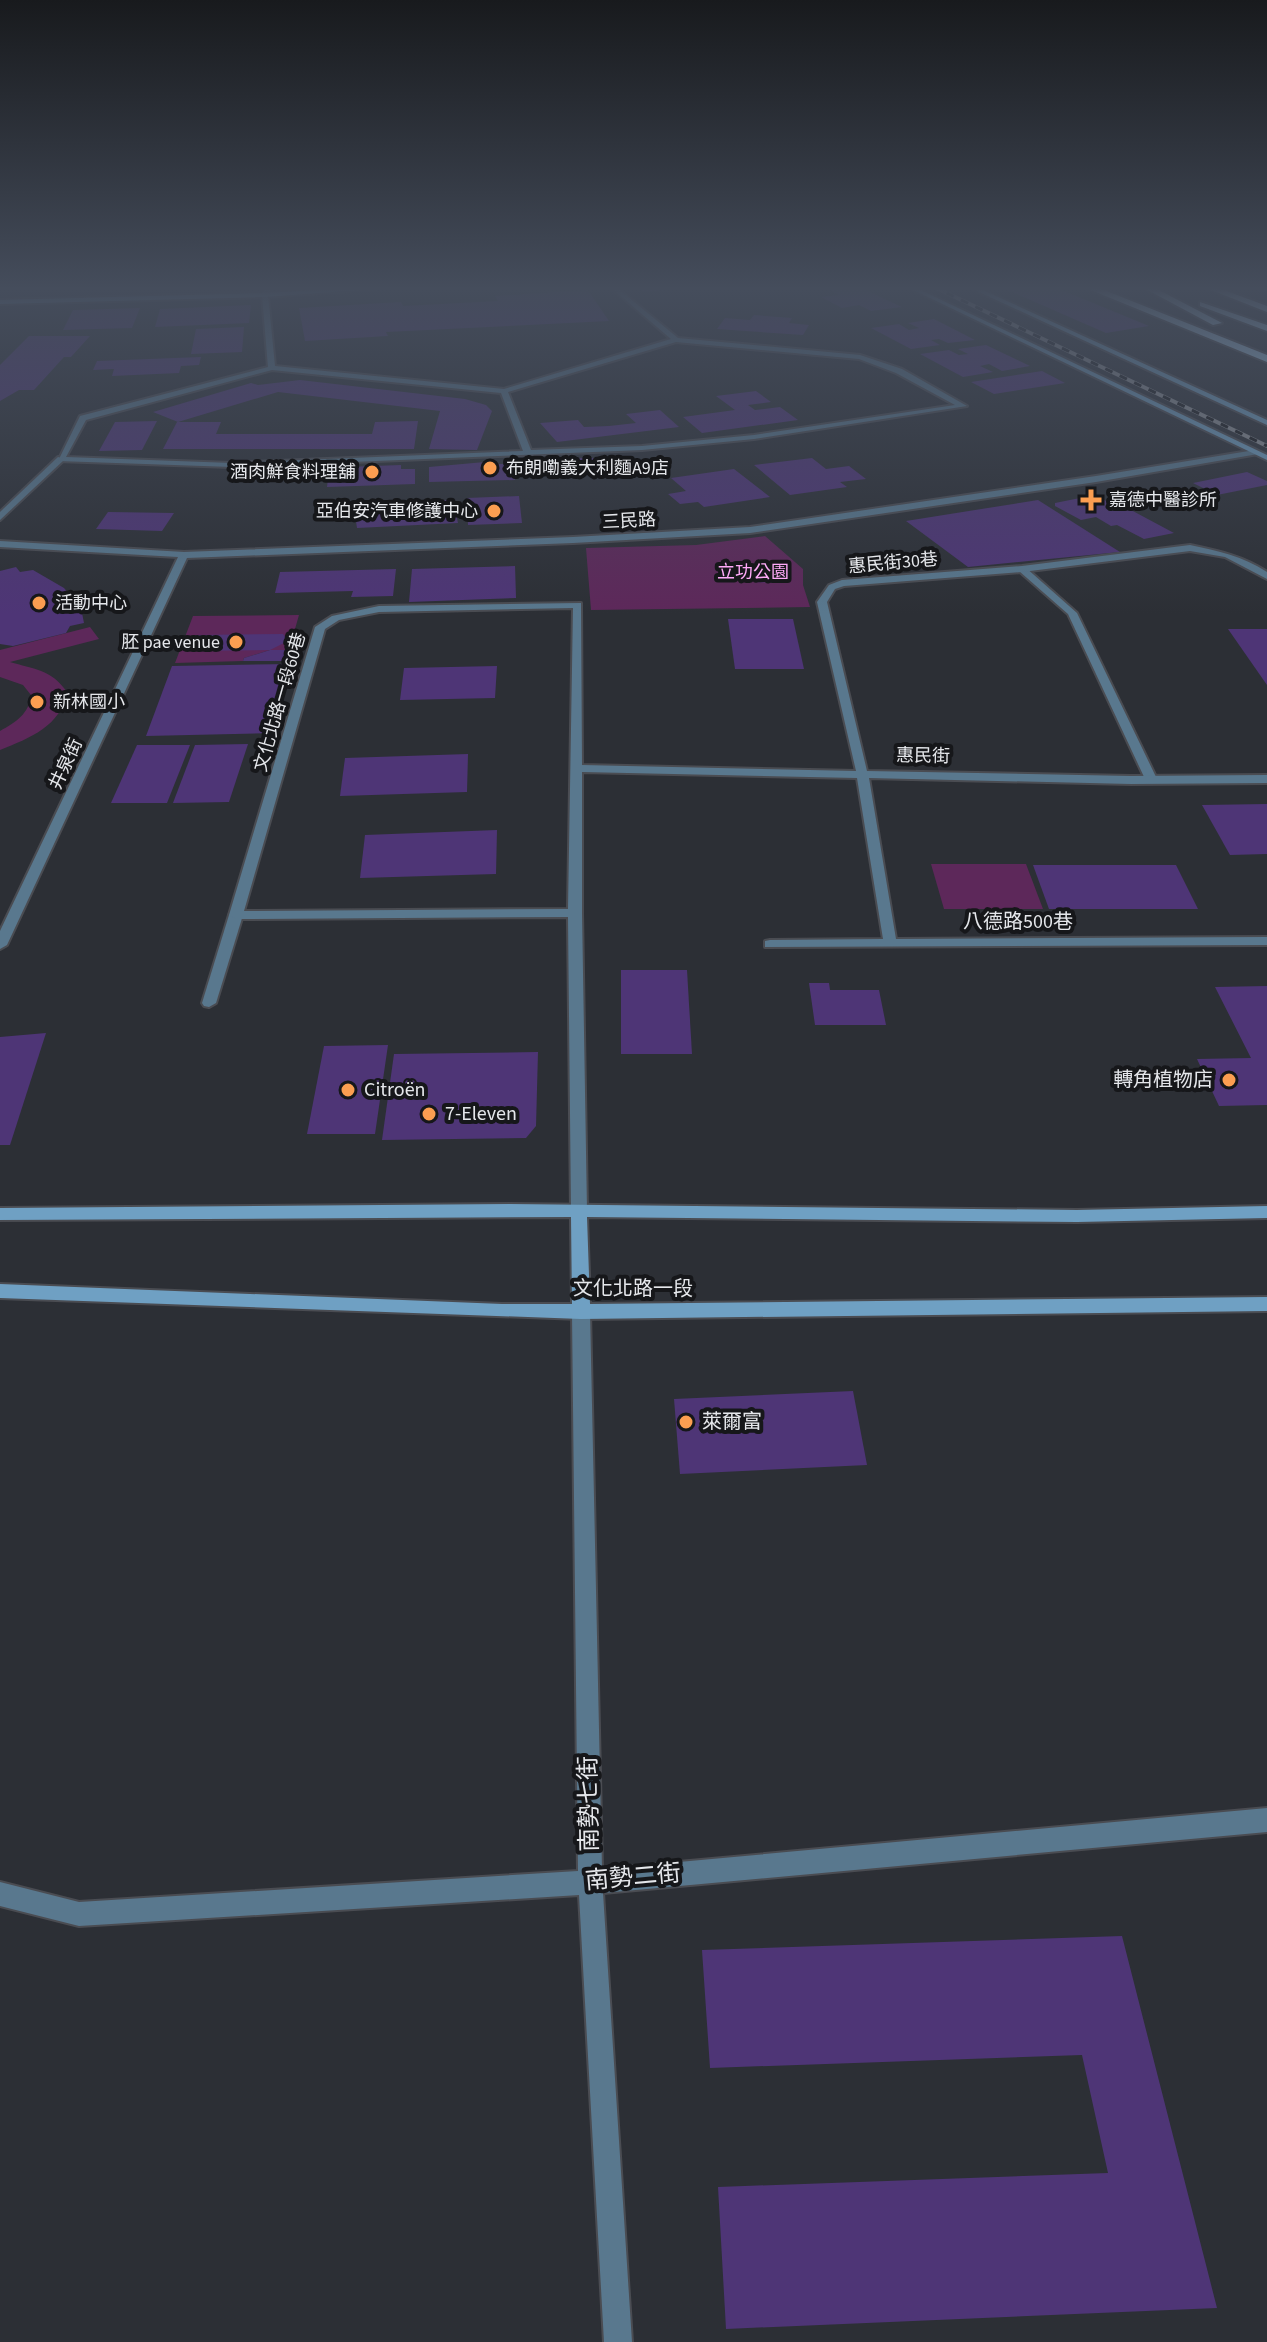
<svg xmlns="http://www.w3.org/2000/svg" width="1267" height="2342" font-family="'Source Sans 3','Noto Sans TC',sans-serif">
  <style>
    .green { fill: #5d285a }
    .building { fill: #4e3576 }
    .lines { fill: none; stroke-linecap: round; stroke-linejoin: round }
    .lane-casing { stroke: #4a4c52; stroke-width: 4 }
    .street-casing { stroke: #4a4c52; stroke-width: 4 }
    .secondary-casing { stroke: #4a4c52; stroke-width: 4 }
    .highway-casing { stroke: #4a4c52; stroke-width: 4 }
    .lane { fill: #59788e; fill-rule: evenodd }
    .street { fill: #59788e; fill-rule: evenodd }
    .secondary { fill: #6fa0c3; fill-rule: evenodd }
    .highway { fill: #acd9fa; fill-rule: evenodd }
    .rail-casing { stroke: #8e9196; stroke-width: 4 }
    .rail { stroke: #16171a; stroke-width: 3; stroke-dasharray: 8; stroke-linecap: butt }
    .poi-dot { fill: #fb9e51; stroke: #16171a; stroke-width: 3 }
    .labels { text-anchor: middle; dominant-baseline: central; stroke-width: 8; stroke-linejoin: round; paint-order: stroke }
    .far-poi-label { font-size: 18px; fill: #e5e7eb; stroke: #16171a; text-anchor: start }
    .far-street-label { font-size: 18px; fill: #e5e7eb; stroke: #16171a }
    .far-park-label { font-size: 18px; fill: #feaaf8; stroke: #16171a }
    .street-label { font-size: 20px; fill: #e5e7eb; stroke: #16171a }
    .poi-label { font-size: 20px; fill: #e5e7eb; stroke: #16171a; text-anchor: start }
    .near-street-label { font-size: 24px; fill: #e5e7eb; stroke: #16171a }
  </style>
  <rect width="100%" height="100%" fill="#2c2f35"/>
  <!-- green -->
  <g class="green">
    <path d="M765 536 803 569V585L810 607 591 610 586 548 696 545Z"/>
    <path d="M299 615 289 650H270L244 658 243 661 175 663 193 616Z"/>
    <path d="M90 627 99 639 10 662C33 669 51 669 67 692 61 726 30 738 0 750V731C16 722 29 714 31 695L23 685 0 677V650Z"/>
    <path d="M931 864H1026L1043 909H944Z"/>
  </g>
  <!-- building -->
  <g class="building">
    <path d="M636 286H685V288L644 292Z"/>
    <path d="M857 286 902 307 871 311 859 305 842 308 821 297 839 295 828 289Z"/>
    <path d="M998 286H1052L1149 326 1106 333Z"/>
    <path d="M588 290 609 321 386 332 388 336 305 341 299 308 401 302 403 306 498 301 495 296Z"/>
    <path d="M251 305 249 323 155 327 160 309Z"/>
    <path d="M140 308 132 328 63 330 73 310Z"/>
    <path d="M754 315 792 318 789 323 809 325 803 335 717 329 725 318 750 320Z"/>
    <path d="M934 319 975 340 948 343 939 339 931 340 940 345 911 349 871 328 899 324 909 330 919 328 908 323Z"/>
    <path d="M244 327 242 352 191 354 196 329Z"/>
    <path d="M29 336H90L71 357H64L34 390H19L0 401V365Z"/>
    <path d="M986 345 1030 366 1002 371 989 364 980 366 993 372 963 377 920 354 949 350 959 355 968 354 958 349Z"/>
    <path d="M201 357 199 365 181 366 179 373 112 376 114 369 93 370 97 361Z"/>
    <path d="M1042 371 1065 383 994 394 971 382Z"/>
    <path d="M300 380 465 399 486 405 492 411 477 450 429 449 440 411 278 392 178 422 153 412 251 383 258 385Z"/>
    <path d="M756 391 771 402 748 405 755 410 780 407 798 420 702 433 683 417 735 410 716 396Z"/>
    <path d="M660 410 679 427 557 442 540 423 578 420 584 427 609 426 636 423 626 414Z"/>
    <path d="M157 421 142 450 99 451 115 422Z"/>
    <path d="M418 421 414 449H163L177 422H221L216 434H372L375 422Z"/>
    <path d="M574 458H626L628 468H635L636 474 550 476 549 461Z"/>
    <path d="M812 458 826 469 849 466 866 479 840 482 847 487 790 495 754 465Z"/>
    <path d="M496 461V464H514L515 480 429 482V467Z"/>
    <path d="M401 465V469H415V484L327 487 329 471H346V467Z"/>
    <path d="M734 469 770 497 704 507 698 502 680 504 668 494 686 491 671 478Z"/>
    <path d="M1247 472 1267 481V485L1217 495 1193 483Z"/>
    <path d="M1095 495 1110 503 1116 502 1174 533 1144 539 1117 525 1111 526 1096 517 1081 520 1055 506V503Z"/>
    <path d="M519 496 522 523 468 525 467 498Z"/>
    <path d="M453 500 458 523 357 528 353 502Z"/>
    <path d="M1038 500 1120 552 968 567 906 521Z"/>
    <path d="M108 512 174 513 162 531 96 529Z"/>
    <path d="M515 566 516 598 409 602 412 569Z"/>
    <path d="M16 567 20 572 33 570 64 588 81 608 84 623 70 626 66 633 13 646 0 644V571Z"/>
    <path d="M396 569 393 596 351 597 353 591 275 593 280 572Z"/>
    <path d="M754 572 777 573 778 583 754 582Z"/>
    <path d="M728 619H793L804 669H735Z"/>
    <path d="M1228 629H1267V685Z"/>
    <path d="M283 634 286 638 284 643 270 650 188 651 186 648 188 641 196 635Z"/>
    <path d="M270 650H289L286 661H243L244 658Z"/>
    <path d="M291 664 274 733 146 736 172 666Z"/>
    <path d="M497 666 495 698 400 700 404 668Z"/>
    <path d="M248 744 229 802 173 803 195 745Z"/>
    <path d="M137 745H190L167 803H111Z"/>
    <path d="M468 754 467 792 340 796 345 758Z"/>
    <path d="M1267 804V854L1230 855 1202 805Z"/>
    <path d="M497 830 496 874 360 878 365 835Z"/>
    <path d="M1033 865H1176L1198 909H1049Z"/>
    <path d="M621 970H687L692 1054H621Z"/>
    <path d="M809 983H829L830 990H879L886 1025H815Z"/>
    <path d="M1267 986V1105L1219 1106 1197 1059 1251 1058 1215 987Z"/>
    <path d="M46 1033 10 1145H0V1037Z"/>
    <path d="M388 1045 375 1134H307L324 1046Z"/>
    <path d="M538 1052 536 1126 526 1138 382 1140 394 1054Z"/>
    <path d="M853 1391 867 1465 680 1474 674 1399Z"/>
    <path d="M1122 1936 1217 2308 726 2329 718 2187 1108 2173 1082 2055 710 2068 702 1950Z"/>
  </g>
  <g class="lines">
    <!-- lane casing -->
    <g class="lane-casing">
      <g id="lane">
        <path d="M58 457 65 459 0 520V512Z"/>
        <path d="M1019 567H1025L1077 613 1157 779 1155 781 1145 779 1068 614 1019 571Z"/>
        <path d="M236 911 243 915 216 1003 209 1007 204 1006 202 1003 229 915Z"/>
      </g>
    </g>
    <!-- street casing -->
    <g class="street-casing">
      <g id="street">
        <path d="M266 286 271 287 268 295 275 366 504 389 671 339 609 286H615L678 338 860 355 902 369 967 406 754 439 642 450 232 467 58 461 80 416 268 367 262 295ZM676 342 859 359 896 373 955 405 754 435 642 446 531 450 508 392ZM272 370 501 393 523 451 232 463 66 457 86 420Z"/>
        <path d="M1255 450 1258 454 1096 482 750 533 573 543 187 558 7 945 0 949V931L178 557 0 547V541L184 552 573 537 750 527 1096 476Z"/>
        <path d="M1190 545C1218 551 1243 556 1267 572V579L1225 557 1190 551 1022 572 844 586 835 589 827 602 867 771 1131 776 1267 775V783L1131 784 869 778 896 939 1267 937V945L765 947V941L770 940 883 939 857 778 582 772V913L587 1211 585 1215 579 1217 571 1211 568 917 236 919 229 915 315 627 332 616 379 606 581 603 582 765 856 771 817 602 829 585 842 580 1022 566ZM573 608 568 909 244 911 325 629 339 620 379 612Z"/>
        <path d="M581 1305 587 1307 590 1312 602 1869 1267 1808V1832L603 1893 632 2342H604L579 1895 79 1926 0 1906V1882L79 1902 578 1871 572 1312 575 1307Z"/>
      </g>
    </g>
    <!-- secondary casing -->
    <g class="secondary-casing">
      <g id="secondary">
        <path d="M384 286H413L265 297 0 304V300L265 293Z"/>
        <path d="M905 286H912L1267 455V460Z"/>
        <path d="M966 286H974L1267 420V425Z"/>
        <path d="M509 1204 1077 1210 1267 1206V1218L1077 1222 587 1217 590 1304 1267 1297V1311L581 1319 0 1298V1284L502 1304H572L571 1217 0 1220V1208Z"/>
      </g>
    </g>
    <!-- highway casing -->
    <g class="highway-casing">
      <g id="highway">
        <path d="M1081 286H1094L1267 355V362Z"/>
        <path d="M1140 286H1151L1222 323 1213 325Z"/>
        <path d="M1201 286H1213L1267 306V312Z"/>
        <path d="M1257 286H1267V291L1258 288Z"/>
        <path d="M1200 302 1267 325V331L1200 306Z"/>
      </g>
    </g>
    <!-- lane -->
    <use href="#lane" class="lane"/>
    <!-- street -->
    <use href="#street" class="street"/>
    <!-- secondary -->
    <use href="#secondary" class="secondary"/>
    <!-- highway -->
    <use href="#highway" class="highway"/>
    <!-- rail casing -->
    <g class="rail-casing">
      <path id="rail" d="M932 286 1267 446"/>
    </g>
    <!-- rail -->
    <use href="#rail" class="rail"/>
  </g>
  <!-- sky -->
  <linearGradient id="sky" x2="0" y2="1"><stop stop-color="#181a1d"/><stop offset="0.47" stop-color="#454d5c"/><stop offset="1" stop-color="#454d5c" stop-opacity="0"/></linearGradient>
  <rect width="1267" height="614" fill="url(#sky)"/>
  <!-- markers -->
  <g class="poi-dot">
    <circle cx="490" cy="468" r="8"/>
    <circle cx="372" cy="472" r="8"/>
    <path d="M1087 488h8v8h8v8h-8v8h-8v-8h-8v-8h8z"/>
    <circle cx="494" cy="511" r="8"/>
    <circle cx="39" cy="603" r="8"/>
    <circle cx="236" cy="642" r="8"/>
    <circle cx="37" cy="702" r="8"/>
    <circle cx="1229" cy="1080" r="8"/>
    <circle cx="348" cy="1090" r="8"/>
    <circle cx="429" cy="1114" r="8"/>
    <circle cx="686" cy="1422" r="8"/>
  </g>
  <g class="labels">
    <!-- far-poi labels -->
    <g class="far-poi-label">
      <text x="506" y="468">布朗嘞義大利麵A9店</text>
      <text x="356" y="472" text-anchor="end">酒肉鮮食料理舖</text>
      <text x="1109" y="500">嘉德中醫診所</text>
      <text x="478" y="511" text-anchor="end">亞伯安汽車修護中心</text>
      <text x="55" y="603">活動中心</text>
      <text x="220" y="642" text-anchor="end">胚 pae venue</text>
      <text x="53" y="702">新林國小</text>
    </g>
    <!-- far-street labels -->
    <g class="far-street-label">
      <text transform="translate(629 521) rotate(-3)">三民路</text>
      <text transform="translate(893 563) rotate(-5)">惠民街30巷</text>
      <text transform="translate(280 702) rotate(-74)">文化北路一段60巷</text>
      <text transform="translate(923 756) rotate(1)">惠民街</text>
      <text transform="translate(66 764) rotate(-65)">井泉街</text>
    </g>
    <!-- far-park labels -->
    <g class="far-park-label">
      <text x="753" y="572">立功公園</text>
    </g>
    <!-- street labels -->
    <g class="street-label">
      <text x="1018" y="922">八德路500巷</text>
      <text x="633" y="1289">文化北路一段</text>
    </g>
    <!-- poi labels -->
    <g class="poi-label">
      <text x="1213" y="1080" text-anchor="end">轉角植物店</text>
      <text x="364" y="1090">Citroën</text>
      <text x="445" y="1114">7-Eleven</text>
      <text x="702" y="1422">萊爾富</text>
    </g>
    <!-- near-street labels -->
    <g class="near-street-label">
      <text transform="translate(589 1804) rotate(-91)">南勢七街</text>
      <text transform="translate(633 1877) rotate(-5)">南勢二街</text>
    </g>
  </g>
</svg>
